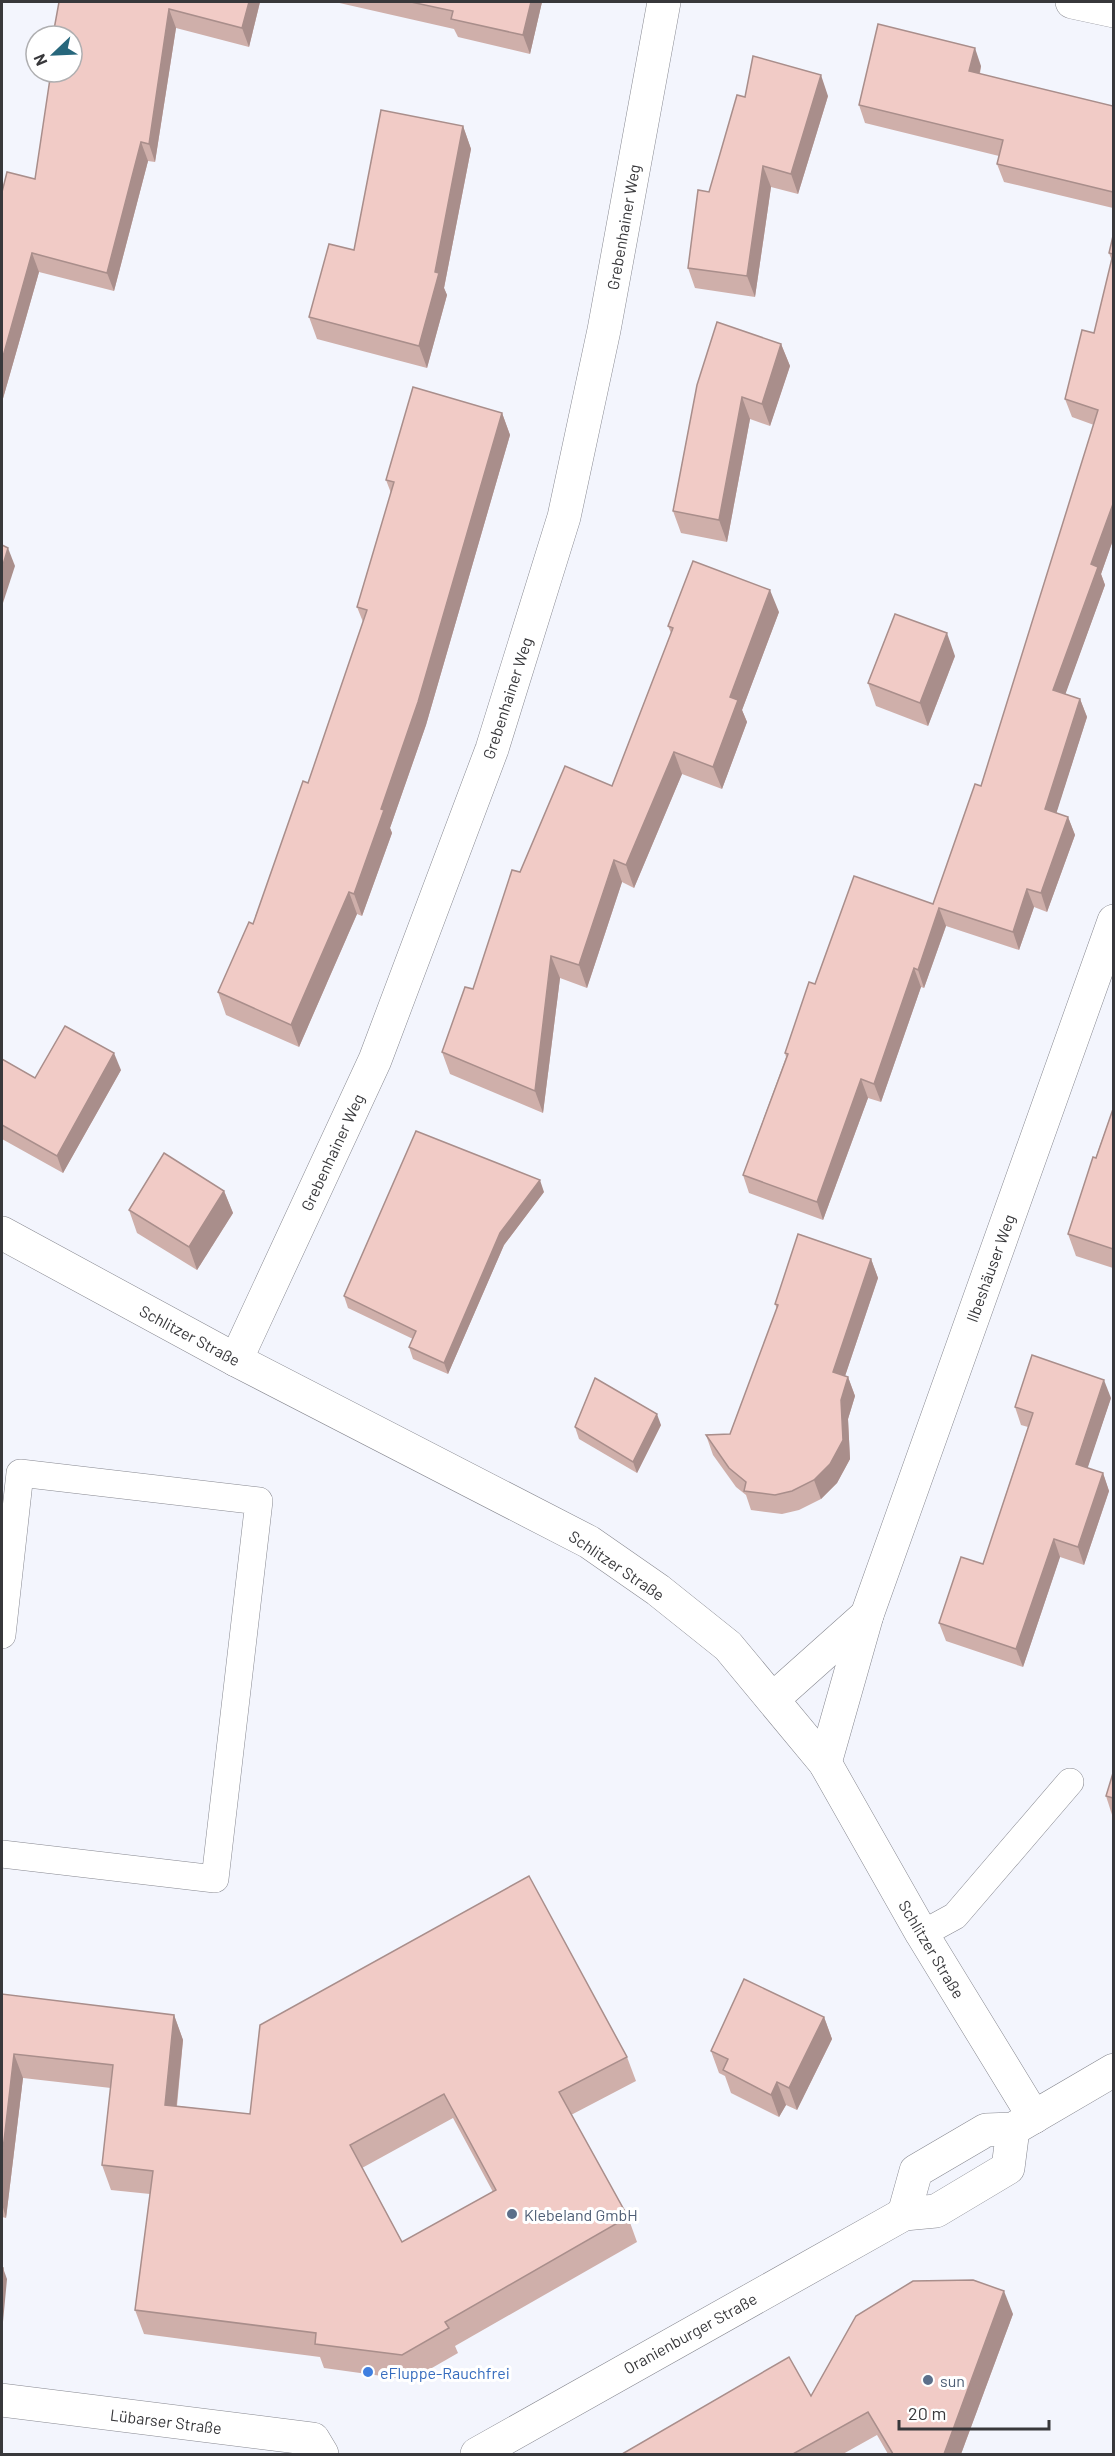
<svg xmlns="http://www.w3.org/2000/svg" width="1115" height="2456" font-family="Barlow,sans-serif">
  <style>
    .lines { fill: none; stroke-linecap: round; stroke-linejoin: round }
    .service-casing { stroke: #878890; stroke-width: 28 }
    .minor-casing { stroke: #878890; stroke-width: 34 }
    .primary-casing { stroke: #878890; stroke-width: 34 }
    .service { stroke: #fff; stroke-width: 27 }
    .minor { stroke: #fff; stroke-width: 33 }
    .primary { stroke: #fff; stroke-width: 33 }
    .wall { fill: #cfafaa; fill-rule: evenodd }
    .shaded-wall { fill: #a98e8b }
    .building { fill: #f1cbc6; stroke: #a98e8b; stroke-width: 1.5; fill-rule: evenodd }
    .service-dot { fill: #5c6f8a; stroke: #fff; stroke-width: 2 }
    .shop-dot { fill: #3f7fe0; stroke: #fff; stroke-width: 2 }
    .labels { text-anchor: middle; dominant-baseline: central; stroke-width: 6; stroke-linejoin: round; paint-order: stroke }
    .street-label { font-size: 16px; fill: #38383b; stroke: #fff }
    .service-label { font-size: 16px; fill: #4e5e75; stroke: #fff; text-anchor: start }
    .shop-label { font-size: 16px; fill: #366cbe; stroke: #fff; text-anchor: start }
  </style>
  <rect width="100%" height="100%" fill="#f3f5fd"/>
  <g class="lines">
    <!-- service casing -->
    <g class="service-casing">
      <g id="service">
        <path d="M2 1635 20 1473 259 1501 215 1879 2 1854"/>
        <path d="M922 1934 955 1916 1070 1782"/>
      </g>
    </g>
    <!-- minor casing -->
    <g class="minor-casing">
      <g id="minor">
        <path d="M1072 2 1114 11"/>
        <path d="M2 1233 236 1360 589 1542 658 1590 728 1646 825 1763 922 1934 1034 2117"/>
        <path d="M236 1360 375 1060 492 749 564 517 604 330 664 2"/>
        <path d="M774 1698 867 1615"/>
        <path d="M825 1763 867 1615 1114 921"/>
        <path d="M2 2400 313 2439 322 2454"/>
      </g>
    </g>
    <!-- primary casing -->
    <g class="primary-casing">
      <g id="primary">
        <path d="M904 2214 916 2171 986 2130 1013 2129 1114 2070"/>
        <path d="M477 2454 904 2214 936 2211 1008 2168 1013 2129"/>
      </g>
    </g>
    <!-- service -->
    <use href="#service" class="service"/>
    <!-- minor -->
    <use href="#minor" class="minor"/>
    <!-- primary -->
    <use href="#primary" class="primary"/>
  </g>
  <!-- wall -->
  <g class="wall">
    <path d="M59 2H260L249 47 176 28 155 162 148 161 114 291 39 272 2 402 35 179 72 36H54Z"/>
    <path d="M335 2H542L530 54 458 37 454 29Z"/>
    <path d="M981 66 980 74 1113 106V208L1004 182 997 164 999 156 865 123 859 105Z"/>
    <path d="M828 96 798 194 771 187 755 297 695 288 688 268 709 192 745 97Z"/>
    <path d="M463 126 471 149 444 288 447 295 427 368 317 339 309 317 354 250Z"/>
    <path d="M1113 236V540L1101 574 1105 585 1065 694 1080 699 1087 717 1056 813 1068 817 1075 835 1047 912 1034 907 1019 950 946 926 924 988 921 987 881 1102 868 1098 823 1220 749 1193 743 1175 786 1057 785 1053 815 984 933 904 981 786 1094 425 1072 417 1065 399 1094 333 1112 261 1109 253Z"/>
    <path d="M781 344 790 366 770 426 750 419 727 542 681 533 673 511 697 385Z"/>
    <path d="M502 413 510 435 426 725 390 828 392 833 362 916 357 914 299 1047 226 1015 218 992 253 924 308 783 363 622 357 607 391 493 386 480Z"/>
    <path d="M779 612 742 710 747 722 722 789 682 774 634 888 622 882 587 988 560 978 543 1113 450 1074 442 1052 473 989 520 872 612 786 671 633 668 626Z"/>
    <path d="M955 656 928 726 876 706 868 683Z"/>
    <path d="M2 1059 35 1078 121 1070 63 1173 2 1139Z"/>
    <path d="M1113 1109V1268L1076 1256 1068 1234Z"/>
    <path d="M224 1191 233 1213 197 1270 137 1233 129 1210Z"/>
    <path d="M544 1192 504 1245 448 1374 413 1359 409 1347 413 1339 348 1308 344 1296Z"/>
    <path d="M871 1259 878 1278 845 1376 848 1377 855 1396 848 1419 850 1459 837 1483 821 1499 799 1510 782 1514 751 1510 746 1495 736 1487 713 1455 706 1435 730 1434 777 1309 775 1304Z"/>
    <path d="M1111 1398 1087 1468 1103 1473 1109 1491 1084 1565 1060 1557 1023 1667 946 1641 939 1623 983 1564 1028 1427 1021 1425 1015 1407Z"/>
    <path d="M661 1425 637 1473 579 1439 575 1427Z"/>
    <path d="M1113 1773V1818L1106 1796Z"/>
    <path d="M2 1994 174 2015 183 2040 177 2106 250 2114 627 2057 636 2081 571 2115 628 2217 637 2242 455 2346 458 2353 411 2380 324 2368 320 2357 144 2334 135 2310 150 2194 111 2190 102 2165 111 2088 23 2078 6 2218 2 2217ZM453 2118 493 2192 402 2242 362 2168Z"/>
    <path d="M824 2017 832 2039 797 2110 786 2105 779 2117 731 2093 725 2076 719 2073 711 2051Z"/>
    <path d="M1013 2314 961 2454H888L877 2435 843 2454H622L811 2396Z"/>
  </g>
  <!-- shaded-wall -->
  <g class="shaded-wall">
    <path d="M249 2H260L249 47 242 28Z"/>
    <path d="M531 2H542L530 54 523 35Z"/>
    <path d="M169 9 176 28 155 162 149 144Z"/>
    <path d="M975 48 981 66 976 89 969 71Z"/>
    <path d="M821 75 828 96 798 194 791 174Z"/>
    <path d="M463 126 471 149 444 288 447 295 427 368 419 346 435 272Z"/>
    <path d="M141 142 148 161 114 291 107 273Z"/>
    <path d="M763 166 771 187 755 297 747 276Z"/>
    <path d="M32 253 39 272 2 402V360Z"/>
    <path d="M781 344 790 366 770 426 762 404Z"/>
    <path d="M742 397 750 419 727 542 719 520Z"/>
    <path d="M502 413 510 435 426 725 390 828 392 833 362 916 354 894Z"/>
    <path d="M1113 504V540L1101 574 1105 585 1060 709 1053 690 1091 564Z"/>
    <path d="M8 548 15 566 2 606V568Z"/>
    <path d="M770 590 779 612 742 710 747 722 722 789 713 767 730 697Z"/>
    <path d="M947 633 955 656 928 726 920 703Z"/>
    <path d="M1080 699 1087 717 1052 827 1045 809Z"/>
    <path d="M674 752 682 774 634 888 626 865Z"/>
    <path d="M1068 817 1075 835 1047 912 1041 893Z"/>
    <path d="M614 860 622 882 587 988 579 965Z"/>
    <path d="M1027 889 1034 907 1019 950 1013 932Z"/>
    <path d="M349 892 357 914 299 1047 291 1025Z"/>
    <path d="M939 908 946 926 924 988 918 970Z"/>
    <path d="M551 956 560 978 543 1113 535 1091Z"/>
    <path d="M914 968 921 987 881 1102 874 1084Z"/>
    <path d="M114 1053 121 1070 63 1173 57 1156Z"/>
    <path d="M861 1079 868 1098 823 1220 817 1202Z"/>
    <path d="M540 1180 544 1192 504 1245 448 1374 444 1363 500 1233Z"/>
    <path d="M224 1191 233 1213 197 1270 189 1247Z"/>
    <path d="M871 1259 878 1278 840 1391 833 1372Z"/>
    <path d="M848 1377 855 1396 848 1419 850 1459 837 1483 821 1499 814 1480Z"/>
    <path d="M1104 1380 1111 1398 1083 1482 1076 1464Z"/>
    <path d="M657 1414 661 1425 637 1473 633 1462Z"/>
    <path d="M1103 1473 1109 1491 1084 1565 1078 1547Z"/>
    <path d="M1054 1539 1060 1557 1023 1667 1016 1649Z"/>
    <path d="M174 2015 183 2040 174 2130 165 2105Z"/>
    <path d="M824 2017 832 2039 797 2110 789 2088Z"/>
    <path d="M14 2054 23 2078 6 2218 2 2204V2158Z"/>
    <path d="M777 2082 786 2105 779 2117 771 2095Z"/>
    <path d="M3 2268 7 2279 3 2322 2 2318V2282Z"/>
    <path d="M1004 2291 1013 2314 961 2454H944Z"/>
  </g>
  <!-- building -->
  <g class="building">
    <path d="M59 2H249L242 28 169 9 149 144 141 142 107 273 32 253 2 360V192L7 172 35 179 51 72H72V36H57L53 35Z"/>
    <path d="M411 2H531L523 35 451 19 453 11Z"/>
    <path d="M878 24 975 48 969 71 1113 106V192L997 164 1003 140 859 105Z"/>
    <path d="M753 56 821 75 791 174 763 166 747 276 688 268 698 190 709 192 737 95 745 97Z"/>
    <path d="M381 110 463 126 435 272 439 273 419 346 309 317 329 244 354 250Z"/>
    <path d="M1113 236V504L1091 564 1098 567 1053 690 1080 699 1045 809 1068 817 1041 893 1027 889 1013 932 939 908 918 970 914 968 874 1084 861 1079 817 1202 743 1175 788 1054 785 1053 809 982 815 984 854 876 933 904 975 784 981 786 1098 410 1065 399 1082 330 1094 333 1113 254 1109 253Z"/>
    <path d="M717 322 781 344 762 404 742 397 719 520 673 511 697 385Z"/>
    <path d="M413 387 502 413 418 702 381 809 384 810 354 894 349 892 291 1025 218 992 249 922 253 924 303 781 308 783 367 610 357 607 394 482 386 480Z"/>
    <path d="M2 545 8 548 2 568Z"/>
    <path d="M693 561 770 590 730 697 738 700 713 767 674 752 626 865 614 860 579 965 551 956 535 1091 442 1052 465 987 473 989 512 870 520 872 565 766 612 786 673 628 668 626Z"/>
    <path d="M895 614 947 633 920 703 868 683Z"/>
    <path d="M65 1026 114 1053 57 1156 2 1125V1059L35 1078Z"/>
    <path d="M1113 1109V1249L1068 1234 1093 1157 1096 1158Z"/>
    <path d="M416 1131 540 1180 500 1233 444 1363 409 1347 416 1331 344 1296Z"/>
    <path d="M164 1153 224 1191 189 1247 129 1210Z"/>
    <path d="M798 1234 871 1259 833 1372 848 1377 841 1400 843 1440 830 1464 814 1480 792 1491 775 1495 744 1491 746 1482 729 1468 706 1435 730 1434 778 1305 775 1304Z"/>
    <path d="M1032 1355 1104 1380 1076 1464 1103 1473 1078 1547 1054 1539 1016 1649 939 1623 961 1557 983 1564 1033 1413 1015 1407Z"/>
    <path d="M595 1378 657 1414 633 1462 575 1427Z"/>
    <path d="M1113 1773V1798L1106 1796Z"/>
    <path d="M529 1876 627 2057 559 2092 628 2217 445 2322 449 2328 402 2355 315 2344 316 2333 135 2310 153 2171 102 2165 113 2065 14 2054 2 2158V1994L174 2015 165 2105 250 2114 260 2025ZM444 2094 496 2190 402 2242 350 2145Z"/>
    <path d="M744 1979 824 2017 789 2088 777 2082 771 2095 723 2070 728 2059 711 2051Z"/>
    <path d="M2 2268H3L2 2282Z"/>
    <path d="M973 2280 1004 2291 944 2454H893L868 2412 793 2454H622L789 2357 811 2396 856 2316 913 2281Z"/>
  </g>
  <!-- markers -->
  <g class="service-dot">
    <circle cx="512" cy="2214" r="6"/>
    <circle cx="928" cy="2380" r="6"/>
  </g>
  <circle class="shop-dot" cx="368" cy="2372" r="6"/>
  <g class="labels">
    <!-- street labels -->
    <g class="street-label">
      <text transform="translate(623 227) rotate(-80)">Grebenhainer Weg</text>
      <text transform="translate(507 698) rotate(-72)">Grebenhainer Weg</text>
      <text transform="translate(332 1152) rotate(-65)">Grebenhainer Weg</text>
      <text transform="translate(990 1268) rotate(-70)">Ilbeshäuser Weg</text>
      <text transform="translate(190 1335) rotate(28)">Schlitzer Straße</text>
      <text transform="translate(617 1565) rotate(34)">Schlitzer Straße</text>
      <text transform="translate(932 1949) rotate(59)">Schlitzer Straße</text>
      <text transform="translate(690 2333) rotate(-29)">Oranienburger Straße</text>
      <text transform="translate(166 2421) rotate(7)">Lübarser Straße</text>
    </g>
    <!-- service labels -->
    <g class="service-label">
      <text x="524" y="2214">Klebeland GmbH</text>
      <text x="940" y="2380">sun</text>
    </g>
    <!-- shop labels -->
    <g class="shop-label">
      <text x="380" y="2372">eFluppe-Rauchfrei</text>
    </g>
  </g>
  <!-- border -->
  <rect width="1115" height="2456" fill="none" stroke="#38383b" stroke-width="6"/>
  <!-- north arrow -->
  <g transform="translate(54 54) rotate(247)"><circle r="28" fill="#ffffff" stroke="#afafb1" stroke-width="1.5"/>
  <path d="M0-4.5L10 22L0 15L-10 22Z" fill="#27677c"/>
  <text y="-9" font-size="16" font-weight="bold" text-anchor="middle" fill="#38383b">N</text>
  </g>
  <!-- scale -->
  <path d="M899 2420v9h150v-9" fill="none" stroke="#38383b" stroke-width="3"/>
  <text x="908" y="2420" font-size="18" fill="#38383b" stroke="#ffffff" stroke-width="4.5" paint-order="stroke">20 m</text>
</svg>
